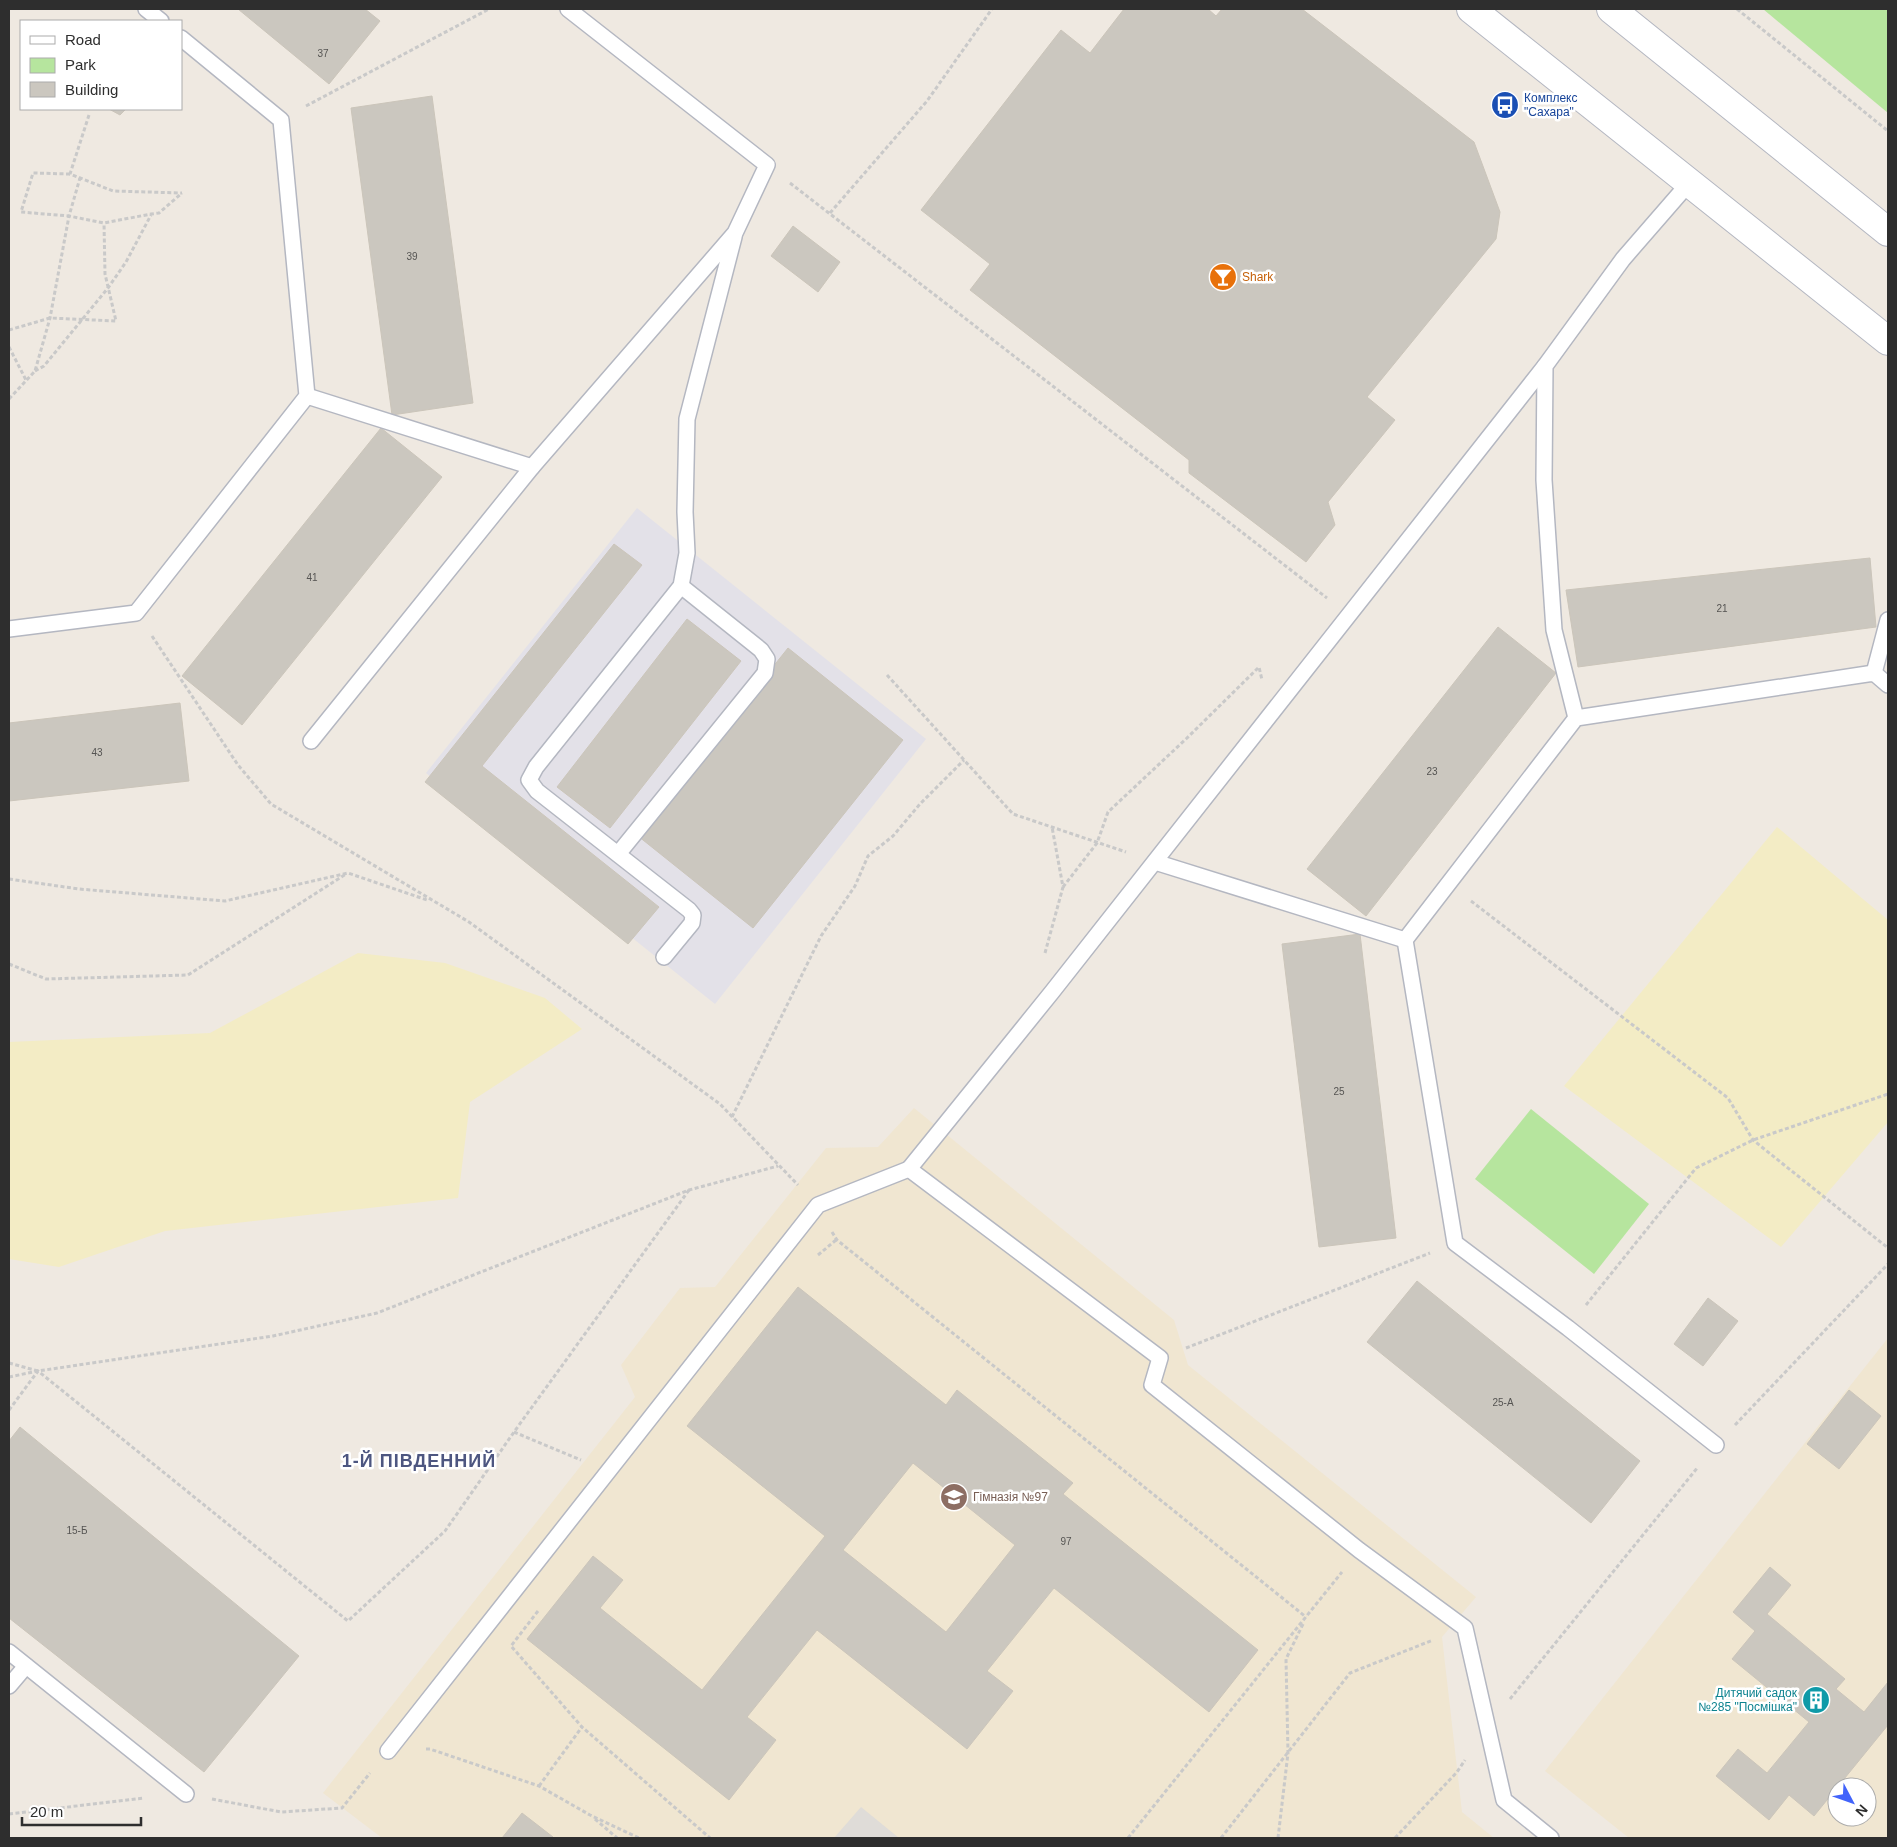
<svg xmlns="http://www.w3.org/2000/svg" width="1897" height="1847" font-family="Arial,sans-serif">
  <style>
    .industrial { fill: #e3e1e8 }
    .education { fill: #f0e6d1; fill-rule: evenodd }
    .green { fill: #b6e59e }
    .sand { fill: #f3ecc5 }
    .plaza { fill: #dfdcd8 }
    .building { fill: #cbc7bf; stroke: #cbc5ba; fill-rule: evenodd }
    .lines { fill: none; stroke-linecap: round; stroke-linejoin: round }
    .lane-casing { stroke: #b4b7c1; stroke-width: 18 }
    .secondary-casing { stroke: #b4b7c1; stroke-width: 30 }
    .path { stroke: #c9c9c9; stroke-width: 3; stroke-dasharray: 4 2.5; stroke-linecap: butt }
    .lane { stroke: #fff; stroke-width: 15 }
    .secondary { stroke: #fff; stroke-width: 28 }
    .labels { text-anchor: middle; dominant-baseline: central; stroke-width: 5; stroke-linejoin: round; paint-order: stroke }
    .number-label { font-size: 10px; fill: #555452 }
    .transit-label { font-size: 12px; fill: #164399; stroke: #fff; text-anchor: start }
    .food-label { font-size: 12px; fill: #c56008; stroke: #fff; text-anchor: start }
    .education-label { font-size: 12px; fill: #785e54; stroke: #fff; text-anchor: start }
    .culture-label { font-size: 12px; fill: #0d838f; stroke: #fff; text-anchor: end }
    .district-label { font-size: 18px; font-weight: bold; letter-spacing: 1px; fill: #4d5680; stroke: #fff }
  </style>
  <rect width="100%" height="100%" fill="#efe9e1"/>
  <!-- industrial -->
  <path class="industrial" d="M637 508 926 739 715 1004 426 773Z"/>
  <!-- education -->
  <g class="education">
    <path d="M914 1108 1174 1320 1188 1365 1476 1597 1442 1637 1462 1812 1494 1838H382L323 1793 635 1397 621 1365 680 1288 715 1287 826 1148 878 1147Z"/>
    <path d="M1888 1338V1838H1629L1545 1771ZM1837 1787H1867V1817H1837Z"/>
  </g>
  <!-- green -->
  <g class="green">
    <path d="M1763 9H1888V113Z"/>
    <path d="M1531 1109 1649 1204 1594 1274 1475 1179Z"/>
  </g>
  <!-- sand -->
  <g class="sand">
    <path d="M1777 827 1888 920V1122L1781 1247 1564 1086Z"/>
    <path d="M358 953 445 963 545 998 582 1029 470 1102 458 1198 165 1231 59 1267 9 1259V1042L210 1033Z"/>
  </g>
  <!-- plaza -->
  <path class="plaza" d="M861 1807 899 1838H834Z"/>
  <!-- building -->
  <g class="building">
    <path d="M238 9H365L380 21 329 84Z"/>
    <path d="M1124 9H1208L1216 16 1222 9H1302L1474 142 1500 212 1496 239 1367 397 1395 420 1328 502 1335 525 1306 562 1189 473V460L970 290 990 264 921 210 1061 30 1090 53Z"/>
    <path d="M432 96 473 403 392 415 351 108Z"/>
    <path d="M109 109H126L120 115Z"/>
    <path d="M793 226 840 262 818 292 771 256Z"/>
    <path d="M381 428 442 477 242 725 182 676Z"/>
    <path d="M614 544 642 565 482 766 659 907 628 944 425 782Z"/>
    <path d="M1870 558 1876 627 1578 667 1566 590Z"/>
    <path d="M687 619 741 661 610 828 557 787Z"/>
    <path d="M1498 627 1556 673 1366 916 1307 869Z"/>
    <path d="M788 648 903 740 753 928 638 836Z"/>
    <path d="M180 703 189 781 9 801V723Z"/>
    <path d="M1360 934 1396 1238 1319 1247 1282 944Z"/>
    <path d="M1417 1281 1640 1461 1591 1523 1367 1342Z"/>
    <path d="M798 1287 946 1405 957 1390 1073 1483 1063 1494 1258 1650 1209 1712 1054 1588 987 1671 1013 1691 967 1749 817 1630 747 1717 776 1740 729 1800 527 1639 593 1556 623 1580 600 1608 702 1690 825 1536 687 1426ZM913 1463 1015 1545 946 1632 843 1550Z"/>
    <path d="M1708 1298 1738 1321 1703 1366 1674 1344Z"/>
    <path d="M1849 1390 1881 1416 1839 1469 1807 1444Z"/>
    <path d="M20 1427 299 1656 204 1772 9 1618V1441Z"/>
    <path d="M1770 1567 1791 1585 1767 1614 1845 1679 1836 1689 1864 1712 1888 1682V1725L1814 1816 1789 1795 1769 1820 1716 1776 1738 1749 1767 1773 1809 1722 1732 1659 1755 1631 1733 1612Z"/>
    <path d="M522 1813 553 1837 552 1838H502Z"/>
  </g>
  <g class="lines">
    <!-- lane casing -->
    <g class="lane-casing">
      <g id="lane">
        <path d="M146 9 161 21"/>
        <path d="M1545 366 1052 992 909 1169 1160 1358 1152 1385 1359 1550 1465 1628 1504 1800 1551 1838"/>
        <path d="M307 396 532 467"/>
        <path d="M9 629 136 613 307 396 281 120 181 38"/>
        <path d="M1874 673 1888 620"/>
        <path d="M1576 718 1554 630 1544 480 1545 366 1623 259 1689 183"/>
        <path d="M311 741 532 467 735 233 767 165 568 9"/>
        <path d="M618 854 765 673 767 659 761 650 681 586"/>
        <path d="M1155 862 1405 940"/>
        <path d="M664 957 692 923 693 915 689 910 537 791 529 780 536 767 681 586 687 553 685 512 687 419 734 237"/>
        <path d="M1716 1445 1568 1328 1455 1243 1405 940 1576 718 1874 673 1888 685"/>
        <path d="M9 1652 186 1794"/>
        <path d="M9 1686 26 1666"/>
        <path d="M388 1751 818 1205 909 1169"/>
      </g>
    </g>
    <!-- secondary casing -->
    <g class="secondary-casing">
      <g id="secondary">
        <path d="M1471 9 1888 341"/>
        <path d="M1611 9 1888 232"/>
      </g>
    </g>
    <!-- path -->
    <g class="path">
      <path d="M1737 9 1888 131"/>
      <path d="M306 106 489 9"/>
      <path d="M89 115 70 174 113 191 182 193"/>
      <path d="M70 174 33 173 21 212 69 216 80 178"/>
      <path d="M790 183 1327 598"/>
      <path d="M830 213 927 101 992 9"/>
      <path d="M9 330 50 318 116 321 105 274 104 223"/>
      <path d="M9 347 26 380"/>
      <path d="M35 371 44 366 108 288 126 262 151 215"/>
      <path d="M9 399 35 371 50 318 69 216 104 223 151 214 159 213 182 193"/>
      <path d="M152 636 238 765 271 804 469 922 720 1104 798 1185"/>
      <path d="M887 675 1013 814 1126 852"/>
      <path d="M9 879 79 889 225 901 348 873 427 900"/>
      <path d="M1063 887 1097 843 1108 812 1187 738 1259 667 1262 680"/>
      <path d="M1471 901 1728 1098 1753 1140 1888 1248"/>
      <path d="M1045 953 1063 887 1052 827"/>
      <path d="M9 964 46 979 188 975 346 874"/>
      <path d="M732 1117 821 936 855 886 868 856 893 836 920 804 964 760"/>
      <path d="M832 1232 837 1240 1306 1617"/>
      <path d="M818 1255 836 1240"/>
      <path d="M1586 1305 1696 1168 1753 1140 1888 1094"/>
      <path d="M1186 1348 1430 1253"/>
      <path d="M9 1363 38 1371"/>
      <path d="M9 1377 38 1371 273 1336 377 1313 689 1190 778 1166"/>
      <path d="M9 1410 38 1371 348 1621 445 1531 514 1432 689 1190"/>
      <path d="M1735 1425 1888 1264"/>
      <path d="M514 1432 581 1460"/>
      <path d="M538 1611 511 1646 582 1727 710 1838"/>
      <path d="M1510 1699 1698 1467"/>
      <path d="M426 1749H430L539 1786 590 1815 639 1838"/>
      <path d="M539 1786 582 1727"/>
      <path d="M212 1799 281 1812 342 1808 370 1773"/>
      <path d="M9 1814 144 1798"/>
      <path d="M595 1819 617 1838"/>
      <path d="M1128 1838 1342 1572"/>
      <path d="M1221 1838 1350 1673 1433 1640"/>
      <path d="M1278 1838 1288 1753 1286 1659 1304 1622"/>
      <path d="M1395 1838 1457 1772 1465 1760"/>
    </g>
    <!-- lane -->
    <use href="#lane" class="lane"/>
    <!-- secondary -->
    <use href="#secondary" class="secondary"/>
  </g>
  <!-- icons -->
  <defs>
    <g id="bus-disc" transform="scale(1.4375)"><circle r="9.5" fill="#1a4fb4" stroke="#fff"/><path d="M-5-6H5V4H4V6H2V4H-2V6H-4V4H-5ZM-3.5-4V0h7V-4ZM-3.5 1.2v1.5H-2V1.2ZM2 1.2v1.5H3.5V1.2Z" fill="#fff"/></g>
    <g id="bar-disc" transform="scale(1.4375)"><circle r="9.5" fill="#e8710a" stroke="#fff"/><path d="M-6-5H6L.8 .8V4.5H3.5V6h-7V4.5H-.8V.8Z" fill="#fff"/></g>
    <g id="school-disc" transform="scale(1.4375)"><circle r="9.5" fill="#8d6e63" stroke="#fff"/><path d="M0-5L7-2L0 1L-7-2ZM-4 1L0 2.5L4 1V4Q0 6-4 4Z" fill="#fff"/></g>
    <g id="building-disc" transform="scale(1.4375)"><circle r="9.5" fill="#0f9aa8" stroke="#fff"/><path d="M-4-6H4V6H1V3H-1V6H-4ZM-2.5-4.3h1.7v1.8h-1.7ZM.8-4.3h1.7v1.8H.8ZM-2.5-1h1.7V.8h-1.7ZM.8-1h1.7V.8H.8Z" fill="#fff"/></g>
  </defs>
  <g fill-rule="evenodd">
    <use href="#bus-disc" x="1505" y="105"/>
    <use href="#bar-disc" x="1223" y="277"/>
    <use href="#school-disc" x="954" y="1497"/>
    <use href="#building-disc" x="1816" y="1700"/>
  </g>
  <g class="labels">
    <!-- number labels -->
    <g class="number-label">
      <text x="323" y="53">37</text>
      <text x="412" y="256">39</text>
      <text x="312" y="577">41</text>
      <text x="1722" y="608">21</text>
      <text x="97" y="752">43</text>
      <text x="1432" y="771">23</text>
      <text x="1339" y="1091">25</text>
      <text x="1503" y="1402">25-А</text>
      <text x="77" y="1530">15-Б</text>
      <text x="1066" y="1541">97</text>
    </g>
    <!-- transit labels -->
    <g class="transit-label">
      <text x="1524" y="98">Комплекс<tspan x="1524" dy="14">"Сахара"</tspan></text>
    </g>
    <!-- food labels -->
    <g class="food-label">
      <text x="1242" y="277">Shark</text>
    </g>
    <!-- education labels -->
    <g class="education-label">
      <text x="973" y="1497">Гімназія №97</text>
    </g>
    <!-- culture labels -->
    <g class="culture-label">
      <text x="1797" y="1693">Дитячий садок<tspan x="1797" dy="14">№285 "Посмішка"</tspan></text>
    </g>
    <!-- district labels -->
    <g class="district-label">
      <text x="419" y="1461">1-Й ПІВДЕННИЙ</text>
    </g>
  </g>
  <!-- border -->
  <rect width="1897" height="1847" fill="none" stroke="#2e2e2e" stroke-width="20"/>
  <!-- legend -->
  <rect x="20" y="20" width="162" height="90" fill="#ffffff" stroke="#ababab"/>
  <rect x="30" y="36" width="25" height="8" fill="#ffffff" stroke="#ababab"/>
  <text x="65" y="45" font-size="15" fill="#2e2e2e">Road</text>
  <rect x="30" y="58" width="25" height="15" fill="#b6e59e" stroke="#ababab"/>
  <text x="65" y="70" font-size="15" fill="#2e2e2e">Park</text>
  <rect x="30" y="82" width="25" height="15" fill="#cbc7bf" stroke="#ababab"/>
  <text x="65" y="95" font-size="15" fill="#2e2e2e">Building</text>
  <!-- north arrow -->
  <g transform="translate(1852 1802) rotate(131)"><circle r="24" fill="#ffffff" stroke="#ababab"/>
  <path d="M0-4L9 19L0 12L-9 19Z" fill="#4264fb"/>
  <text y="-8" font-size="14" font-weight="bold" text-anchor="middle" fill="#2e2e2e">N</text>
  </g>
  <!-- scale -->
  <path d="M22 1817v8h119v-8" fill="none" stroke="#2e2e2e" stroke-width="2.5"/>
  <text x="30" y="1817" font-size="15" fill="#2e2e2e" stroke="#ffffff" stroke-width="4" paint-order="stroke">20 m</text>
</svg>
